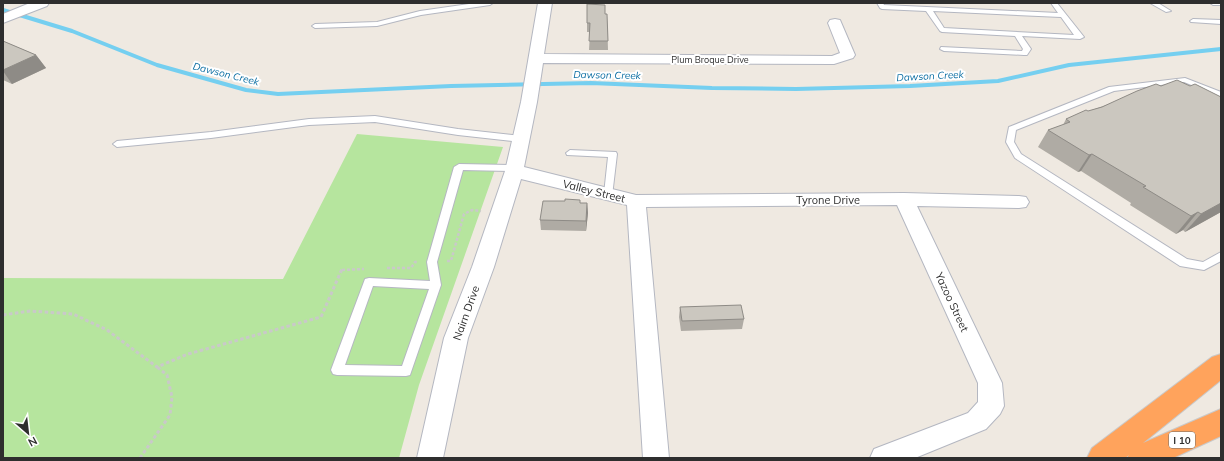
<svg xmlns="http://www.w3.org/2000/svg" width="1224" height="461" font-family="Mulish,sans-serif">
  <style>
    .green { fill: #b6e59e }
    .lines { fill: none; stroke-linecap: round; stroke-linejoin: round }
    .stream { stroke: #75cff0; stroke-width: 4 }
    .service-casing { stroke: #b4b7c1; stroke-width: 2 }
    .minor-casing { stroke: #b4b7c1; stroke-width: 2 }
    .motorway-casing { stroke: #c9c9c9; stroke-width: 2 }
    .path-far1 { stroke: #c9c9c9; stroke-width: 2.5; stroke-dasharray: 3 2; stroke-linecap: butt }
    .path { stroke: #c9c9c9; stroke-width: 3; stroke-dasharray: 3.5 2.5; stroke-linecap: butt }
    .service { fill: #fff; fill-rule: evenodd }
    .minor { fill: #fff; fill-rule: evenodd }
    .motorway { fill: #ffa35c; fill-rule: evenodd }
    .wall { fill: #afaba4 }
    .shaded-wall { fill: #8e8b86 }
    .building { fill: #cbc7bf; stroke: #8e8b86 }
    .labels { text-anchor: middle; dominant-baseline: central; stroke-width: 4; stroke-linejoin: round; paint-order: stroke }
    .far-street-label { font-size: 9px; fill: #2e2e2e; stroke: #fff }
    .far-water-label { font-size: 10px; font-style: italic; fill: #0d6fa3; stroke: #fff }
    .shield { fill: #fff; stroke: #6d6d6d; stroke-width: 1 }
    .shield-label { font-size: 10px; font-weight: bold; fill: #2e2e2e }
    .street-label { font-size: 11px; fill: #2e2e2e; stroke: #fff }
  </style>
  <rect width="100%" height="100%" fill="#efe9e1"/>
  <!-- green -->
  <path class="green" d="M357 134 503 147 419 385 399 458H3V278L283 279Z"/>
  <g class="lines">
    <!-- stream -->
    <path class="stream" d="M3 10 72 31 157 65 246 90 278 94 451 86 591 83 712 88 796 89 910 86 998 81 1069 65 1221 49"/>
    <!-- service casing -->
    <g class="service-casing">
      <g id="service">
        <path d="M476 3H493L490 5 421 15 377 26 315 28 312 26 315 24 377 22 420 11Z"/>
        <path d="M877 3H883L884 5 1058 13 1051 3H1057L1084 37 1080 39 1022 36 1031 49 1027 55H1024L944 51 940 49 941 47 1022 51 1023 49 1015 36 942 32 940 31 926 11 882 9 880 8ZM933 11 1061 17 1074 35 944 28Z"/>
        <path d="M1150 3H1158L1171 11 1166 12Z"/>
        <path d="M1210 3H1221V5H1213Z"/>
        <path d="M1193 19 1221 20V24L1191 22 1190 21Z"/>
        <path d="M1185 78 1221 92V97L1184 82 1114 91 1016 130 1014 142 1021 154 1187 259 1203 262 1221 252V261L1204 270 1180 266 1015 158 1006 142 1009 127 1109 87Z"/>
        <path d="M375 116 458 129 521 136 525 139 521 142 458 135 375 122 309 125 211 138 117 147 113 144 117 141 211 132 309 119Z"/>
        <path d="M570 150 616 152 617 154 612 196 609 197 604 194 608 157 567 155 566 153Z"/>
        <path d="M459 164 515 165 520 168 515 171 463 170 437 262 441 285 410 375 406 376 337 375 333 374 331 370 365 279 369 278 430 281 427 262 454 167ZM373 286 429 289 402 366 345 365Z"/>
      </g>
    </g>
    <!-- minor casing -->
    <g class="minor-casing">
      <g id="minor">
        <path d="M30 3H49L47 6 3 23V14Z"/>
        <path d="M538 3H552L544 54 832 56 840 53 828 23 830 20 835 19 840 20 855 55 853 58 834 64 543 63 537 102 524 167 636 195 904 193 1019 196 1026 197 1029 202 1026 207 1019 208 917 206 1002 383 1004 406 1000 414 986 429 915 458H870L874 449 968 413 978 402V383L897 205 646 207 669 458H643L627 205 521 179 494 267 468 338 443 458H417L444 338 472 267 505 171 521 102Z"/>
      </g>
    </g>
    <!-- motorway casing -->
    <g class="motorway-casing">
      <path id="motorway" d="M1221 354V380L1143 443 1221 409V436L1173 458H1127L1129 455 1125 458H1087L1092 448 1212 357Z"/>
    </g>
    <!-- path-far1 -->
    <g class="path-far1">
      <path d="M447 261H451L464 214 472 210 481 211"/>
      <path d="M387 268H411L415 262H418"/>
      <path d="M342 270 364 269"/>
    </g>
    <!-- path -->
    <g class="path">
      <path d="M3 315 30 311 73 314 107 330 157 367 188 354 321 317 342 269"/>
      <path d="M140 458 170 415 172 397 167 375 157 367"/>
    </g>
    <!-- service -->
    <use href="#service" class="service"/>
    <!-- minor -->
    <use href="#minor" class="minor"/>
    <!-- motorway -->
    <use href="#motorway" class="motorway"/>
  </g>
  <!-- wall -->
  <g class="wall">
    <path d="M605 14H607L608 50H589L590 32H587V23Z"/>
    <path d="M3 41 36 55 46 68 12 84 3 80Z"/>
    <path d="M1161 86H1190L1221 97V212L1185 232 1183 230 1176 234 1130 205 1131 203 1081 171 1078 172 1038 147 1048 130 1063 125 1066 119Z"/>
    <path d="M580 203H587L588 213 586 231 541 230 540 220Z"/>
    <path d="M680 307 744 319 742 329 681 331 679 317Z"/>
  </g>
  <!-- shaded-wall -->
  <g class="shaded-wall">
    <path d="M36 55 46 68 12 84 3 71V70Z"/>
    <path d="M1092 154 1081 171 1078 172 1089 155Z"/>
    <path d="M587 203 588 213 586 231V221Z"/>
    <path d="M1221 203V212L1185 232 1201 214Z"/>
    <path d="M1198 212 1183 230 1176 234 1191 216Z"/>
  </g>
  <!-- building -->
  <g class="building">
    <path d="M587 4 605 5V14H607L608 41H589L590 23H587Z"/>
    <path d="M3 41 36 55 3 70Z"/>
    <path d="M1177 80 1190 86 1195 84 1221 97V203L1201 214 1198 212 1191 216 1143 187 1146 186 1092 154 1089 155 1048 130 1070 122 1066 119 1086 110 1088 111 1102 107 1137 91 1156 84 1161 86Z"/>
    <path d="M565 199 580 200V203H587L586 221 540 220 543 201H565Z"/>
    <path d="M741 305 744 319 682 321 680 307Z"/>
  </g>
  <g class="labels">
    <!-- far-street labels -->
    <g class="far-street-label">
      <text x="710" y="59">Plum Broque Drive</text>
    </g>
    <!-- far-water labels -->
    <g class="far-water-label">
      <text transform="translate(226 74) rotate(14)">Dawson Creek</text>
      <text transform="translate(607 75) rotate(1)">Dawson Creek</text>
      <text transform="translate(930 76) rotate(-3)">Dawson Creek</text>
    </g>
    <!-- shield labels -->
    <rect class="shield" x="1169" y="432" width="26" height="16" rx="3"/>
    <g class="shield-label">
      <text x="1182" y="440">I 10</text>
    </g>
    <!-- street labels -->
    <g class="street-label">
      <text transform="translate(594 191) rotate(14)">Valley Street</text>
      <text x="828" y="200">Tyrone Drive</text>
      <text transform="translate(952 302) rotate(65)">Yazoo Street</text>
      <text transform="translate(466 313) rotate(-70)">Nairn Drive</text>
    </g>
  </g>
  <!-- border -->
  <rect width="1224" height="461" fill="none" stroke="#2e2e2e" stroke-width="8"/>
  <!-- north arrow -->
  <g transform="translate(28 433) rotate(152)" stroke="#ffffff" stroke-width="3" paint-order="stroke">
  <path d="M0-3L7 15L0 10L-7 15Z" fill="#2e2e2e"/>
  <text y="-6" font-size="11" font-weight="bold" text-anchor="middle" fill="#2e2e2e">N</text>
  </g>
</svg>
